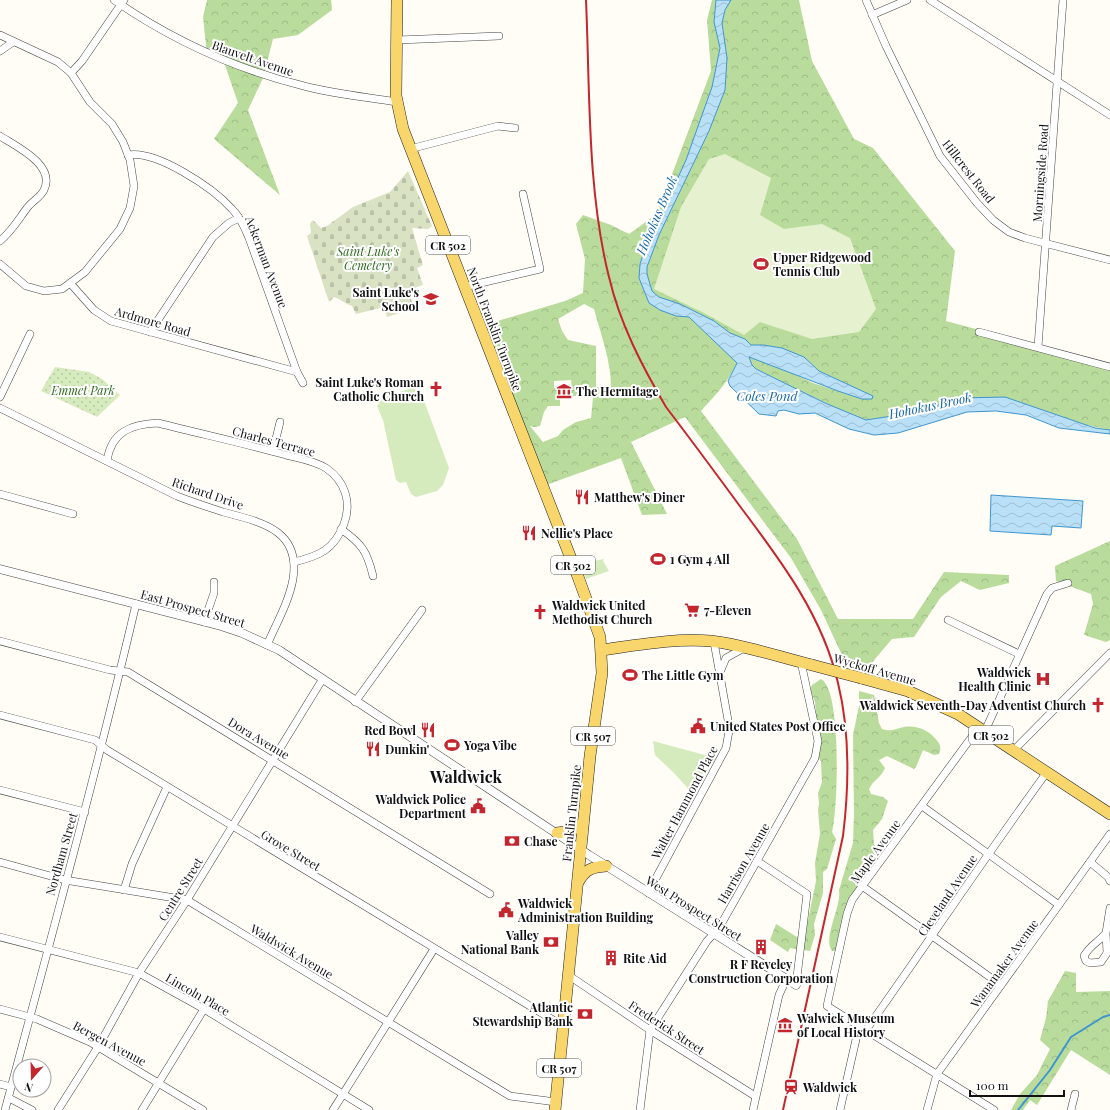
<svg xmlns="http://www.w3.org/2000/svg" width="1110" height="1110" font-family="'Playfair Display',serif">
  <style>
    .grass { fill: #d5ebbd }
    .forest { fill: url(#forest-crowns); fill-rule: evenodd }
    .cemetery { fill: url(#cemetery-stones) }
    .park { fill: url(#park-dots) }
    .pitch { fill: #e6f2cf }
    .water { fill: url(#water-waves); stroke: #3f96cf }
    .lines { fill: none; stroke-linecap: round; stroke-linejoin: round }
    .stream { stroke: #3f96cf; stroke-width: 2 }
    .minor-casing { stroke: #444; stroke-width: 8 }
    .tertiary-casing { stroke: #444; stroke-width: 9 }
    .primary-casing { stroke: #222; stroke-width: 12 }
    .minor { stroke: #fff; stroke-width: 7 }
    .tertiary { stroke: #fff; stroke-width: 8 }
    .primary { stroke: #f9d66b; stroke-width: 11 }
    .rail { stroke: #c4262e; stroke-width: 2 }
    .primary-bridge-casing { stroke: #222; stroke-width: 12; stroke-linecap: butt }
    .primary-bridge { stroke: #f9d66b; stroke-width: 11 }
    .labels { text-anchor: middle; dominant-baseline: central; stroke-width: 4; stroke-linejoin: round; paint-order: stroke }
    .shield { fill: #fff; stroke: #585858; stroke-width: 1 }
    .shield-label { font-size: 11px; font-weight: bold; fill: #111 }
    .street-label { font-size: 12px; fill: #111; stroke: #fff }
    .park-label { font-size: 12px; font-style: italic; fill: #2f6b1f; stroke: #fff }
    .poi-label { font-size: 12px; font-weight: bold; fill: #111; stroke: #fff; text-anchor: start }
    .water-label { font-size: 13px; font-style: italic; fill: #1768a6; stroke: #fff }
    .district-label { font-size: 16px; font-weight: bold; fill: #111; stroke: #fff }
  </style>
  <defs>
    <pattern id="forest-crowns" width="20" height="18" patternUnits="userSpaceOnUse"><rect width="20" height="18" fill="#b9dc9c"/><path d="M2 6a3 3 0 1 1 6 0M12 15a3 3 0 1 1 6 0" fill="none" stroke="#9ebc85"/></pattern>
    <pattern id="cemetery-stones" width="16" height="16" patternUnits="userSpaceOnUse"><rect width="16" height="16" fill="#d9e3c4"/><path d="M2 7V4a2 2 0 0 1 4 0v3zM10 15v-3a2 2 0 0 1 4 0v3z" fill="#b9c2a7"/></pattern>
    <pattern id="park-dots" width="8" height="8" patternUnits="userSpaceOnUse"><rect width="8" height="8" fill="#d5ebbd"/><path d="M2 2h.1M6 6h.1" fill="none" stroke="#b6c8a1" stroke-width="1.8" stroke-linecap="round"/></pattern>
    <pattern id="water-waves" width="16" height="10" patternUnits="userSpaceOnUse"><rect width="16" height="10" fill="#b9e0f7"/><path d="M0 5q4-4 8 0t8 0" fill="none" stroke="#9ebfd3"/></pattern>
  </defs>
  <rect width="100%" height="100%" fill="#fffdf5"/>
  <!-- grass -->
  <g class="grass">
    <path d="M412 388 420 390 449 468 443 485 437 491 416 497 411 494 406 482 400 483 396 480 383 420 377 406 384 397Z"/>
    <path d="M592 555 594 561 604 559 603 561 609 571 586 579 578 560Z"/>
    <path d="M653 741 716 758 694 795 674 773 655 755Z"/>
  </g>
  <!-- forest -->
  <g class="forest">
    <path d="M207 0H331L332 10 298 35 273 39 263 78 248 110 280 195 214 139 238 103 225 65 207 55 203 17Z"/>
    <path d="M712 0H799L812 61 854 139 873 148 955 251 946 321 1110 365V430L961 398 912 413 866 420 825 403 756 369 752 365 749 357 783 369 813 383 862 399 866 393 819 371 804 357 763 345H751L745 339C736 373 724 386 701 411L797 539 838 619H913L944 572 1009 575V583L980 590 961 581 941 597 914 637 892 639 869 666 842 655 821 610 791 558 685 417 631 442 667 514 642 515 621 458 546 485 484 325 565 301 583 293 585 259 576 224 583 215 611 225 629 234 657 214 711 71 707 20ZM584 304 594 309C601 335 611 361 611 387H596V346L568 340 562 331 558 319ZM571 380 572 390H568V393H573V396H579L591 390 593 398 591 418 576 422 563 430 558 436 543 442 530 426 534 427 540 426 544 412 548 406H560V388H554V381Z"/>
    <path d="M1110 541V640L1106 642 1084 635 1093 604 1091 594 1056 581 1055 566Z"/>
    <path d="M821 679C842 689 838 810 832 832L836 839 827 869 823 872V893L814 924 815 935 810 951 790 948 788 952 770 940 776 924 797 937 807 925 816 881 815 863 820 834 818 810 819 804 818 793 822 782 821 762 818 756 817 725 815 702 810 690 812 685Z"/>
    <path d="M859 691 874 695 879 723 882 729C891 732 895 729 904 727 917 725 931 731 938 742 941 746 941 749 939 754L934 755 923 750 916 767 914 769 887 756 879 760 885 768C881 778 873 780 869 789L871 794 883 797 888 801 882 819 873 830 874 844 879 852 877 863 856 892 837 951H832C822 938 842 906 839 890L853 843 854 813 853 735 859 706Z"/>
    <path d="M1065 971 1076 973V992L1110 991V1075L1071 1050 1037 1105 1030 1100 1023 1110H1011L1020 1094 1037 1075 1050 1049 1040 1040 1046 1018 1048 1001Z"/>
  </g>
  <!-- cemetery -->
  <g class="cemetery">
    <path d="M408 171 432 226 428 229 412 228 423 265 417 268 423 285 408 290 414 308 387 317 384 307 356 314 352 306C345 304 341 299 334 297L329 302 307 236 311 233C311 228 308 224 313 220L321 228 327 226 353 207 390 192Z"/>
    <path d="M872 696 885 701 881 710 869 705Z"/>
  </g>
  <!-- park -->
  <path class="park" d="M55 367 89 372 102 379 120 395 97 417 41 391Z"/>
  <!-- pitch -->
  <path class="pitch" d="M725 154 771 178 760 215 784 229 822 224 850 238 876 309 859 332 812 339 760 322 744 335 704 313 654 289 681 207 709 159Z"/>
  <!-- water -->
  <g class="water">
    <path d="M716 0H731L725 10 722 23 727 58 725 90 709 131 659 235 647 267V274L652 291 659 297 680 304 714 321 730 333 745 339 751 345H763L782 348 804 357 819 371 873 396 872 399H862L838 391 749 357 752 365 756 369 825 403 866 420 912 413 961 398 1005 397 1095 428 1110 430V434L1059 428 1026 415 996 411 967 412 898 433 874 435 849 429 815 413 799 414 784 410 778 411 776 416 759 414 730 386 728 381 737 363 689 317 676 316 660 310 649 303 639 278 640 264 644 252 686 160 712 87 720 48 714 22Z"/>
    <path d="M991 495 1083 501 1081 528 1052 526 1051 535 990 531Z"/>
  </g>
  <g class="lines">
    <!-- stream -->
    <path class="stream" d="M1018 1110 1050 1070 1071 1037 1103 1017 1110 1015"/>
    <!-- minor casing -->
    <g class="minor-casing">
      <g id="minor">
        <path d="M114 0C172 40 235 69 304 86 334 94 366 97 397 102"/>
        <path d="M866 0 886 46 940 156 977 203 993 220 1009 232 1025 238 1110 260"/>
        <path d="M930 0 1110 115"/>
        <path d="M872 15 907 0"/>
        <path d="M0 35 58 62 71 73 90 102 112 124 123 142 130 160 134 186 130 208 120 229 85 272 62 289 44 291 26 286 0 264"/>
        <path d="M398 40 499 36"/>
        <path d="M0 51 13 42"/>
        <path d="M71 73 82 61 124 0"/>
        <path d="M0 136C17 147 56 165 44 190 40 198 32 201 27 208 18 220 12 231 0 241"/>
        <path d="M410 149 498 126 515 128"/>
        <path d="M128 155C157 150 213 188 232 209 240 217 245 228 249 238L297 372 303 383"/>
        <path d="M70 283 94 310 111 321 297 372"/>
        <path d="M464 287 540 269 523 194"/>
        <path d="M150 332 213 237 229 223 239 218"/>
        <path d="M979 332 1110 367"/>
        <path d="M1038 347 1063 0"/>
        <path d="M0 397 30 334"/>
        <path d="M0 408 177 496C192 502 208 507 223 512 260 522 301 529 293 579 289 602 276 624 267 645"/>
        <path d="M273 451 280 422"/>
        <path d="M107 461C111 432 131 424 158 423 201 434 243 443 286 455 298 458 315 461 326 468 345 481 352 502 344 524 334 550 319 556 294 562"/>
        <path d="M0 494 73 514"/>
        <path d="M341 529C362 544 367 551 373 576"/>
        <path d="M948 620 1019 654"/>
        <path d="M204 622 214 593V582"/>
        <path d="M0 641 110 670 128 672 490 894"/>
        <path d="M721 670 726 658 744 648"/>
        <path d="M355 702 422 610"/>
        <path d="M0 715 95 740 107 750 563 1026"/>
        <path d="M979 727 852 900 847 914 827 1006 994 1110"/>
        <path d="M985 731 1047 594 1052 588 1068 583"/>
        <path d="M1014 750 1110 653"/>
        <path d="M0 790 85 812"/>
        <path d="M922 806 1059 905"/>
        <path d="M757 861 807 894 796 985"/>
        <path d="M0 862 65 880 187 900 510 1096 556 1102"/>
        <path d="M1090 862 1108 877 1110 881"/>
        <path d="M862 886 1001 985"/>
        <path d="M124 890 132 864 167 787"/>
        <path d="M648 893 726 748 729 731 728 720 714 642"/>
        <path d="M1106 933C1099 942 1091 944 1084 956L1086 961 1090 963 1101 962 1107 953 1106 933 1110 908"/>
        <path d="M0 937 139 973 204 1009 369 1110"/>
        <path d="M568 975 650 1030 755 1096"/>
        <path d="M0 1009 37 1019 90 1042 203 1110"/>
        <path d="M866 1030C927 944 985 857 1047 772"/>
        <path d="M0 1084 11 1087"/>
        <path d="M9 1098 32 1110"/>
        <path d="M5 1110C50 942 96 774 136 604"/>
        <path d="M58 1110 98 1047 139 973 187 900 322 680"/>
        <path d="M142 1110 204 1009"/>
        <path d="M333 1110 434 949"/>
        <path d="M640 1110 650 1030 707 941 719 928 815 758 818 741 801 662"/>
        <path d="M753 1110 779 995 786 980"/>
        <path d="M840 1110 857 1035 858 1032 866 1030"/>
        <path d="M927 1110 937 1074 1110 834"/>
        <path d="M1071 1110 1075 1094"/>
      </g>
    </g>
    <!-- tertiary casing -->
    <g class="tertiary-casing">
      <path id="tertiary" d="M0 569 221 626 242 633 279 650 589 855 796 985"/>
    </g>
    <!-- primary casing -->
    <g class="primary-casing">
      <g id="primary">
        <path d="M397 0 396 96 403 129 577 574 600 637 602 673 590 756 555 1110"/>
        <path d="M602 650C638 645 675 638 711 641 745 645 779 657 812 665"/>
        <path d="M861 678 908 691 958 714 1110 814"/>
        <path d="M557 833 571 831 583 823"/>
        <path d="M578 882C586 869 592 867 606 866"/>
      </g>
    </g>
    <!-- minor -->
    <use href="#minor" class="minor"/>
    <!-- tertiary -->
    <use href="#tertiary" class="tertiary"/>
    <!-- primary -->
    <use href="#primary" class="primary"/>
    <!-- rail -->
    <path class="rail" d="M586 0C590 90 587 190 609 277 620 324 642 366 666 407 692 441 717 475 742 509 782 562 823 617 838 683 850 732 849 787 843 836L783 1110"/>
    <!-- primary-bridge casing -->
    <g class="primary-bridge-casing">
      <path id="primary-bridge" d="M812 665 861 678"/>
    </g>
    <!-- primary-bridge -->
    <use href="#primary-bridge" class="primary-bridge"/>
  </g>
  <!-- icons -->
  <defs>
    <g id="stadium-bare" transform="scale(1.2)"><path d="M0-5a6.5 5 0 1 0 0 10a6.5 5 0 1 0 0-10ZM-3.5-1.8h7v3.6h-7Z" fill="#c4262e" stroke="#fff" stroke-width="2.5" paint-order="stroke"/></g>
    <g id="school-bare" transform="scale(1.2)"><path d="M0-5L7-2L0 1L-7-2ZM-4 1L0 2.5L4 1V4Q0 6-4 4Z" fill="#c4262e" stroke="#fff" stroke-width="2.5" paint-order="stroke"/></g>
    <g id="church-bare" transform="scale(1.2)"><path d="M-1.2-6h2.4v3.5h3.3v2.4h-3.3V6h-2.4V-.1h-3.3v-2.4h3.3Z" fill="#c4262e" stroke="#fff" stroke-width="2.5" paint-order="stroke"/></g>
    <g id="museum-bare" transform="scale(1.2)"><path d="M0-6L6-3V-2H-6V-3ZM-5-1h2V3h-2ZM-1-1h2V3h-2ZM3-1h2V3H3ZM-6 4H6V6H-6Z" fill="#c4262e" stroke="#fff" stroke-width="2.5" paint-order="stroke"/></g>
    <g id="restaurant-bare" transform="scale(1.2)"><path d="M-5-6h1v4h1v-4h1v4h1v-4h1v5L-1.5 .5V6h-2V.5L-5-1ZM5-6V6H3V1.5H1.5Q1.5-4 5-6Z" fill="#c4262e" stroke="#fff" stroke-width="2.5" paint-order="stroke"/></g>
    <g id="supermarket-bare" transform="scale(1.2)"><path d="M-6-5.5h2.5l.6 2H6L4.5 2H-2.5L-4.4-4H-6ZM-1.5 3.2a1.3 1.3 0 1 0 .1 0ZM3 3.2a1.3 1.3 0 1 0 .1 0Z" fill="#c4262e" stroke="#fff" stroke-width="2.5" paint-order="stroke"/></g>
    <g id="hospital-bare" transform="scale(1.2)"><path d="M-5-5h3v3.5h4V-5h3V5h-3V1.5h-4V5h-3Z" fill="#c4262e" stroke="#fff" stroke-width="2.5" paint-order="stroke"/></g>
    <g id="civic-bare" transform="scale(1.2)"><path d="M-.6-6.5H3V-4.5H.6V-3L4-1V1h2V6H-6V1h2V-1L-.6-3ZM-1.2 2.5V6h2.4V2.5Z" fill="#c4262e" stroke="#fff" stroke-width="2.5" paint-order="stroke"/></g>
    <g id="bank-bare" transform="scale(1.2)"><path d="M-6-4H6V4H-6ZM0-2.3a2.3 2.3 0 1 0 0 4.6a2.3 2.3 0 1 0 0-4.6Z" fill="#c4262e" stroke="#fff" stroke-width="2.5" paint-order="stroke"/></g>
    <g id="building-bare" transform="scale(1.2)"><path d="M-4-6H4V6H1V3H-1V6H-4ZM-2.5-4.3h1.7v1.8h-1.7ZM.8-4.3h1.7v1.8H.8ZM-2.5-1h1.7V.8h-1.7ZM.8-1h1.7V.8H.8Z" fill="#c4262e" stroke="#fff" stroke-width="2.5" paint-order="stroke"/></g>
    <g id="station-bare" transform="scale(1.2)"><path d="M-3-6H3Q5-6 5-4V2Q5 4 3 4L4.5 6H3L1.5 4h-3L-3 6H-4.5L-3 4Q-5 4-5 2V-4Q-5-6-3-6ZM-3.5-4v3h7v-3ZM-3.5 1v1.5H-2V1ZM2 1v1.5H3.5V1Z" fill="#c4262e" stroke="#fff" stroke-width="2.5" paint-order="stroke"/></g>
  </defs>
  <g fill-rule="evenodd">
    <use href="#stadium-bare" x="761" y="264"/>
    <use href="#school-bare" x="431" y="299"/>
    <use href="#church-bare" x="436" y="389"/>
    <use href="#museum-bare" x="564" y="391"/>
    <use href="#restaurant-bare" x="582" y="497"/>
    <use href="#restaurant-bare" x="529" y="533"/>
    <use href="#stadium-bare" x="658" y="559"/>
    <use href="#supermarket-bare" x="692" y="610"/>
    <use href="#church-bare" x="540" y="612"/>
    <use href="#stadium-bare" x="630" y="675"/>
    <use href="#hospital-bare" x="1043" y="679"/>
    <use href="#church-bare" x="1098" y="705"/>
    <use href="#civic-bare" x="698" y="726"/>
    <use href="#restaurant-bare" x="428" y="730"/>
    <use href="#stadium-bare" x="452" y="745"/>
    <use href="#restaurant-bare" x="373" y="749"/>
    <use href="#civic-bare" x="478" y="806"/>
    <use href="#bank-bare" x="512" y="841"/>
    <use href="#civic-bare" x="506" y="910"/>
    <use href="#bank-bare" x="551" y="942"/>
    <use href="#building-bare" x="761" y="947"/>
    <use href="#building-bare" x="611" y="958"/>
    <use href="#bank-bare" x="585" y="1014"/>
    <use href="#museum-bare" x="785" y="1025"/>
    <use href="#station-bare" x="791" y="1087"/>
  </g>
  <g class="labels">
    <!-- shield labels -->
    <g class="shield">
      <rect x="426" y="236" width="44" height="18" rx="3"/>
      <rect x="551" y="556" width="44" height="18" rx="3"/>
      <rect x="969" y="726" width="44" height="18" rx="3"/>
      <rect x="571" y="727" width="44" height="18" rx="3"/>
      <rect x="537" y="1059" width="44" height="18" rx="3"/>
    </g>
    <g class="shield-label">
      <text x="448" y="245">CR 502</text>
      <text x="573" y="565">CR 502</text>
      <text x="991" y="735">CR 502</text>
      <text x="593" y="736">CR 507</text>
      <text x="559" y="1068">CR 507</text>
    </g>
    <!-- street labels -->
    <g class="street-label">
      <text transform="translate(253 58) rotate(19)">Blauvelt Avenue</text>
      <text transform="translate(969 171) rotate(52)">Hillcrest Road</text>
      <text transform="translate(1040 173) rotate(-86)">Morningside Road</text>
      <text transform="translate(267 262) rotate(69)">Ackerman Avenue</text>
      <text transform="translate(153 321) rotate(16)">Ardmore Road</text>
      <text transform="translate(495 329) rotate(69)">North Franklin Turnpike</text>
      <text transform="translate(274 441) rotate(15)">Charles Terrace</text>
      <text transform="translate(208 493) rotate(19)">Richard Drive</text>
      <text transform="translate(193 608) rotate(16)">East Prospect Street</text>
      <text transform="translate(875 669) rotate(16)">Wyckoff Avenue</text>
      <text transform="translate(259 738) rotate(31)">Dora Avenue</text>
      <text transform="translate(684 802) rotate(-62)">Walter Hammond Place</text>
      <text transform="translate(571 813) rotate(-84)">Franklin Turnpike</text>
      <text transform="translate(291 850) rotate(31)">Grove Street</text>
      <text transform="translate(875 851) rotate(-54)">Maple Avenue</text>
      <text transform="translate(61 854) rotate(-74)">Nordham Street</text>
      <text transform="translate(743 863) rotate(-60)">Harrison Avenue</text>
      <text transform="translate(180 889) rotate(-58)">Centre Street</text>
      <text transform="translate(947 895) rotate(-56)">Cleveland Avenue</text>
      <text transform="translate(694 908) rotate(32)">West Prospect Street</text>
      <text transform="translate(292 951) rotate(31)">Waldwick Avenue</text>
      <text transform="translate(1004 963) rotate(-54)">Wanamaker Avenue</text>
      <text transform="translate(198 994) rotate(30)">Lincoln Place</text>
      <text transform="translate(667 1027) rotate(33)">Frederick Street</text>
      <text transform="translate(110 1043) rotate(28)">Bergen Avenue</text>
    </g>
    <!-- park labels -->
    <g class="park-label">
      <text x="368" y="251">Saint Luke's<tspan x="368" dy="14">Cemetery</tspan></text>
      <text x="83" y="390">Emmet Park</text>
    </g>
    <!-- poi labels -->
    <g class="poi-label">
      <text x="773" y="257">Upper Ridgewood<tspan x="773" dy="14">Tennis Club</tspan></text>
      <text x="419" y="292" text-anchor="end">Saint Luke's<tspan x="419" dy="14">School</tspan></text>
      <text x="424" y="382" text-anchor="end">Saint Luke's Roman<tspan x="424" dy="14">Catholic Church</tspan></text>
      <text x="576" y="391">The Hermitage</text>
      <text x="594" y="497">Matthew's Diner</text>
      <text x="541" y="533">Nellie's Place</text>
      <text x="670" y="559">1 Gym 4 All</text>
      <text x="552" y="605">Waldwick United<tspan x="552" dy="14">Methodist Church</tspan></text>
      <text x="704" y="610">7-Eleven</text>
      <text x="1031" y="672" text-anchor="end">Waldwick<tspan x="1031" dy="14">Health Clinic</tspan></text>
      <text x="642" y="675">The Little Gym</text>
      <text x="1086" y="705" text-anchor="end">Waldwick Seventh-Day Adventist Church</text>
      <text x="710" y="726">United States Post Office</text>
      <text x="416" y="730" text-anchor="end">Red Bowl</text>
      <text x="464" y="745">Yoga Vibe</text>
      <text x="385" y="749">Dunkin'</text>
      <text x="466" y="799" text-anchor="end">Waldwick Police<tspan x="466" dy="14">Department</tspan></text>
      <text x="524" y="841">Chase</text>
      <text x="518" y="903">Waldwick<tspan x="518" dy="14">Administration Building</tspan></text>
      <text x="539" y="935" text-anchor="end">Valley<tspan x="539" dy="14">National Bank</tspan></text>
      <text x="623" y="958">Rite Aid</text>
      <text x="761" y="964" text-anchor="middle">R F Reveley<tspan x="761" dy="14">Construction Corporation</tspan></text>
      <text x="573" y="1007" text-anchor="end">Atlantic<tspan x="573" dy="14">Stewardship Bank</tspan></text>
      <text x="797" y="1018">Walwick Museum<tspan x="797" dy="14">of Local History</tspan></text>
      <text x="803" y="1087">Waldwick</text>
    </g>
    <!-- water labels -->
    <g class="water-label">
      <text transform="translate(656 215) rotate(-67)">Hohokus Brook</text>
      <text x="767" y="395">Coles Pond</text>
      <text transform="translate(930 405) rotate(-12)">Hohokus Brook</text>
    </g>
    <!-- district labels -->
    <g class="district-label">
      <text x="466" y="776">Waldwick</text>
    </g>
  </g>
  <!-- north arrow -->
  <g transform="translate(32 1078) rotate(200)"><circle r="19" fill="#ffffff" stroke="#a0a0a0"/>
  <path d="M0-3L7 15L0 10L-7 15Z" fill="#c4262e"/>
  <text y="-6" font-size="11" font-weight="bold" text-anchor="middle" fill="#111111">N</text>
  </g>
  <!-- scale -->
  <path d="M970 1090v6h94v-6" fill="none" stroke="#111111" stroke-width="2"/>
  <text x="976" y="1090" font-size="12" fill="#111111" stroke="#ffffff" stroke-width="3" paint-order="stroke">100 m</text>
</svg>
